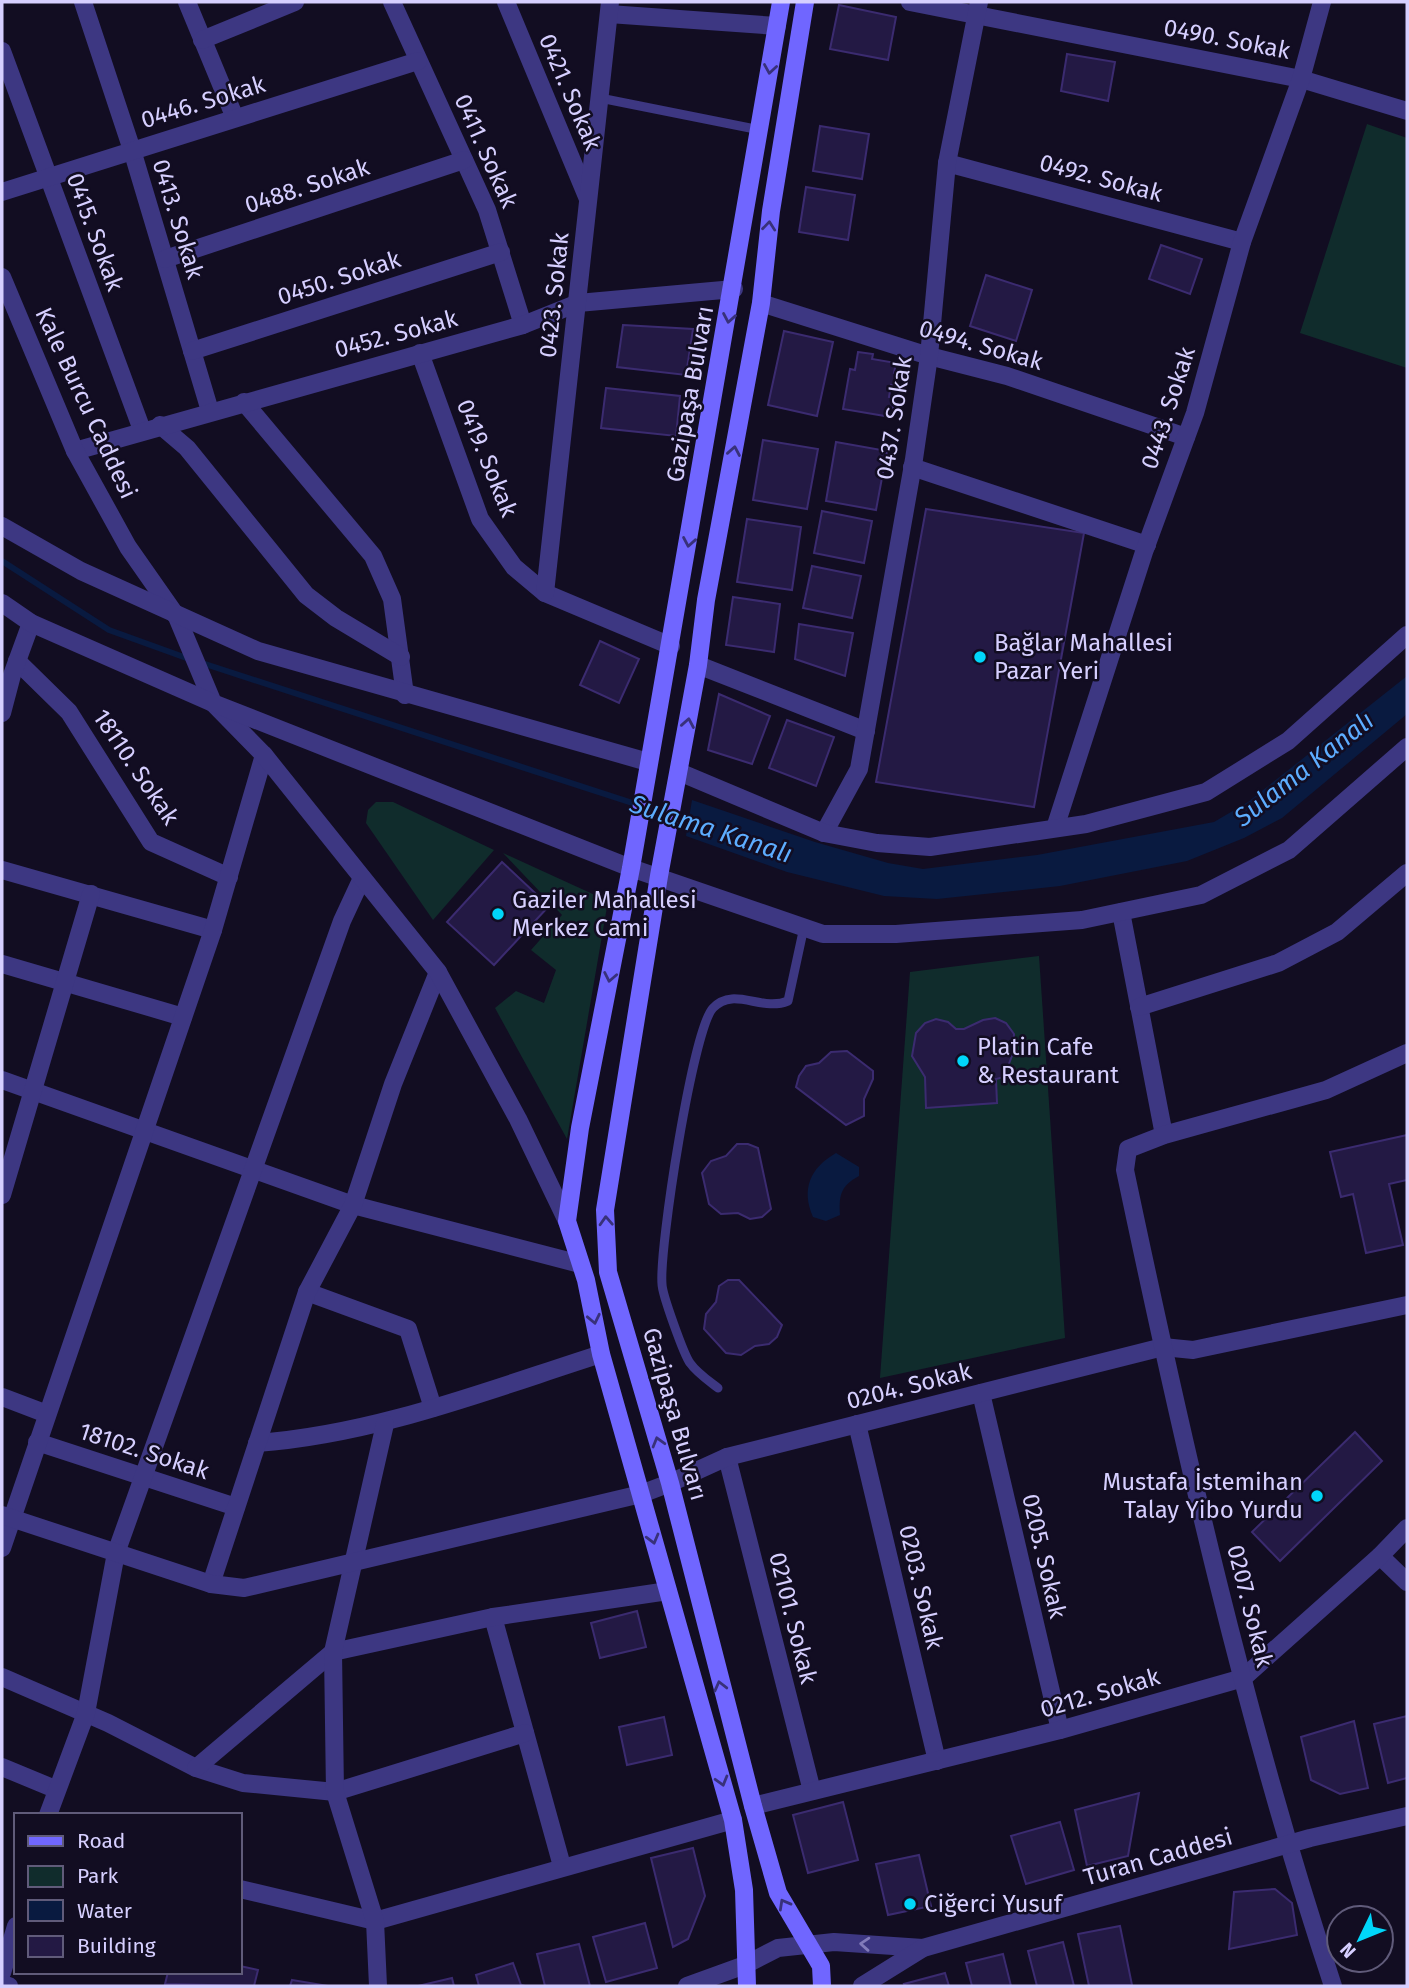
<svg xmlns="http://www.w3.org/2000/svg" width="1409" height="1988" font-family="'Fira Sans',sans-serif">
  <style>
    .green { fill: #102c2c }
    .water { fill: #091a40 }
    .lines { fill: none; stroke-linecap: round; stroke-linejoin: round }
    .stream { stroke: #091a40; stroke-width: 6 }
    .building { fill: #231944; stroke: #3b2b70; stroke-width: 2 }
    .service { stroke: #3d3782; stroke-width: 9 }
    .minor { stroke: #3d3782; stroke-width: 18 }
    .tertiary { stroke: #3d3782; stroke-width: 18 }
    .secondary { stroke: #7066ff; stroke-width: 18 }
    .oneway { stroke: #38317a }
    .oneway2 { stroke: #827bba }
    .poi-dot { fill: #00d6fa; stroke: #120d22; stroke-width: 2.5 }
    .labels { text-anchor: middle; dominant-baseline: central; stroke-width: 5; stroke-linejoin: round; paint-order: stroke }
    .street-label { font-size: 24px; fill: #d6cfff; stroke: #120d22 }
    .poi-label { font-size: 24px; fill: #d6cfff; stroke: #120d22; text-anchor: start }
    .water-label { font-size: 26px; font-style: italic; fill: #5dadff; stroke: #120d22 }
  </style>
  <rect width="100%" height="100%" fill="#120d22"/>
  <!-- green -->
  <g class="green">
    <path d="M1367 124 1407 138V368L1300 333Z"/>
    <path d="M376 802H393L494 850 433 920 366 823 368 810Z"/>
    <path d="M503 853 608 901 567 1139 495 1008 516 991 544 1003 556 970 531 950 562 915Z"/>
    <path d="M1039 956 1065 1338 880 1378 910 972Z"/>
  </g>
  <!-- water -->
  <g class="water">
    <path d="M1407 676V714L1282 818 1244 838 1187 861 1060 886 937 899 884 896 787 872 686 836 692 800 815 842 888 863 923 869 1037 855 1214 822 1248 802Z"/>
    <path d="M836 1153 859 1167V1176C840 1186 839 1196 840 1215L826 1221 813 1217C801 1189 810 1168 836 1153Z"/>
  </g>
  <g class="lines">
    <!-- stream -->
    <g class="stream">
      <path d="M2 561 109 630 192 660"/>
      <path d="M202 663 694 823"/>
    </g>
  </g>
  <!-- building -->
  <g class="building">
    <path d="M839 5 896 17 888 60 830 49Z"/>
    <path d="M1067 54 1115 62 1108 101 1061 91Z"/>
    <path d="M820 126 869 134 862 179 813 171Z"/>
    <path d="M806 187 855 195 848 240 799 232Z"/>
    <path d="M1161 245 1202 259 1190 294 1149 279Z"/>
    <path d="M986 275 1032 290 1016 341 970 326Z"/>
    <path d="M623 325 693 329 686 375 617 367Z"/>
    <path d="M784 331 833 342 817 416 768 405Z"/>
    <path d="M858 352 873 354 872 359 896 363 894 373H899L897 386 891 385 889 397 895 398 891 417 843 409 850 369 855 370Z"/>
    <path d="M606 388 680 396 676 436 601 428Z"/>
    <path d="M763 440 818 449 807 509 753 500Z"/>
    <path d="M836 442 887 451 876 510 826 501Z"/>
    <path d="M926 509 1084 533 1034 807 876 782Z"/>
    <path d="M822 511 872 521 864 563 814 553Z"/>
    <path d="M747 519 801 527 792 590 737 582Z"/>
    <path d="M812 566 861 576 852 618 803 608Z"/>
    <path d="M733 597 780 604 774 652 726 645Z"/>
    <path d="M799 624 853 633 845 676 795 659Z"/>
    <path d="M600 641 639 659 619 703 580 685Z"/>
    <path d="M719 694 770 716 752 764 708 750Z"/>
    <path d="M787 720 834 737 816 786 769 768Z"/>
    <path d="M502 862 549 906 494 965 447 922Z"/>
    <path d="M995 1018 1006 1023 1014 1034 1013 1053 1004 1077 996 1079 997 1103 926 1108 925 1077 912 1056 916 1033 925 1023 936 1019 948 1022 956 1029H964L983 1020Z"/>
    <path d="M847 1051 873 1071V1079L864 1099V1116L846 1125 796 1087 799 1076 806 1066 819 1063 831 1052Z"/>
    <path d="M1407 1135V1180L1389 1184 1403 1245 1366 1253 1353 1194 1341 1197 1330 1152Z"/>
    <path d="M737 1144H748L758 1148 771 1209 762 1217 750 1219 738 1213 721 1214 709 1204 702 1173 711 1161 726 1156Z"/>
    <path d="M728 1280H739L782 1325 777 1337 769 1344 755 1346 741 1355 726 1353 704 1329 706 1314 716 1302 719 1286Z"/>
    <path d="M1355 1432 1382 1461 1280 1561 1252 1532Z"/>
    <path d="M637 1611 646 1647 600 1658 591 1623Z"/>
    <path d="M1407 1716V1778L1388 1783 1374 1724Z"/>
    <path d="M664 1717 672 1755 627 1765 619 1727Z"/>
    <path d="M1354 1721 1368 1788 1340 1794 1311 1780 1301 1737Z"/>
    <path d="M1139 1793 1128 1856 1087 1866 1075 1810Z"/>
    <path d="M843 1802 858 1860 808 1873 793 1815Z"/>
    <path d="M1060 1822 1074 1870 1026 1884 1011 1836Z"/>
    <path d="M693 1848 705 1896 688 1939 673 1947 651 1858Z"/>
    <path d="M919 1855 931 1906 888 1915 876 1864Z"/>
    <path d="M1275 1889 1292 1903 1297 1935 1229 1949 1234 1892Z"/>
    <path d="M645 1923 657 1968 606 1982 593 1937Z"/>
    <path d="M1120 1926 1132 1985 1089 1986 1078 1934Z"/>
    <path d="M1063 1942 1074 1986H1037L1028 1951Z"/>
    <path d="M579 1944 590 1986H545L537 1954Z"/>
    <path d="M1003 1954 1011 1986H972L966 1963Z"/>
    <path d="M513 1963 521 1985 525 1986H479L476 1975Z"/>
    <path d="M240 1966 258 1970 254 1986 165 1984 168 1972H240Z"/>
    <path d="M945 1973 949 1986H905L904 1984Z"/>
    <path d="M452 1978 454 1986H418Z"/>
    <path d="M292 1980 328 1986H290Z"/>
  </g>
  <g class="lines">
    <!-- service -->
    <g class="service">
      <path d="M600 98 760 130"/>
      <path d="M718 1388C709 1381 697 1373 690 1363 684 1355 662 1294 662 1284 659 1248 693 1029 713 1008 734 986 761 1012 788 1001L804 927"/>
    </g>
    <!-- minor -->
    <g class="minor">
      <path d="M83 2 132 150 210 411"/>
      <path d="M187 2 235 118"/>
      <path d="M392 2 487 210 523 325"/>
      <path d="M506 2 588 199"/>
      <path d="M910 2 1301 79 1407 111"/>
      <path d="M609 14 777 26"/>
      <path d="M202 40 295 2"/>
      <path d="M2 51 142 430"/>
      <path d="M947 163 1242 242"/>
      <path d="M2 192 418 61"/>
      <path d="M165 259 464 160"/>
      <path d="M761 303 929 356 1007 376 1186 437"/>
      <path d="M192 351 501 252"/>
      <path d="M420 353 480 519 514 567 545 593 671 646"/>
      <path d="M244 402 373 556 392 599 405 695"/>
      <path d="M160 425 187 448 306 595 336 618 401 657"/>
      <path d="M75 451 523 325 578 303 734 289"/>
      <path d="M912 467 1147 545"/>
      <path d="M545 593 610 2"/>
      <path d="M17 661 69 712 151 842 229 877"/>
      <path d="M698 665 866 731"/>
      <path d="M2 713 12 675 31 623"/>
      <path d="M1055 828 1144 552 1195 413 1242 242 1301 79 1322 2"/>
      <path d="M824 833 859 769 914 459 929 356 947 163 979 2"/>
      <path d="M2 870 213 930"/>
      <path d="M1121 912 1164 1135"/>
      <path d="M2 964 183 1017"/>
      <path d="M1139 1007 1278 963 1337 932 1407 873"/>
      <path d="M2 1080 353 1205 580 1264"/>
      <path d="M2 1195 91 894"/>
      <path d="M307 1292 408 1329 433 1408"/>
      <path d="M981 1393 1060 1730"/>
      <path d="M2 1397 47 1414"/>
      <path d="M857 1424 937 1761"/>
      <path d="M37 1442 236 1507"/>
      <path d="M257 1443C377 1434 488 1390 601 1354"/>
      <path d="M727 1457 812 1791"/>
      <path d="M670 1483 727 1457 1163 1347 1193 1350 1407 1305"/>
      <path d="M2 1548 213 930 264 755"/>
      <path d="M1380 1556 1407 1582"/>
      <path d="M211 1584 307 1292 353 1205 393 1084 438 972"/>
      <path d="M493 1617 562 1866"/>
      <path d="M2 1677 108 1723 196 1768 243 1783 335 1792 525 1733"/>
      <path d="M2 1767 55 1789"/>
      <path d="M196 1768 333 1652 493 1617 668 1591"/>
      <path d="M753 1806 1060 1730 1243 1678 1380 1556 1407 1528"/>
      <path d="M48 1815 86 1713 116 1553 342 921 362 878"/>
      <path d="M240 1889 375 1921 733 1820"/>
      <path d="M2 1973 16 1926"/>
      <path d="M378 1986 375 1921 335 1792 333 1652 385 1424"/>
      <path d="M1333 1986C1245 1720 1183 1445 1125 1170L1128 1149 1164 1135 1326 1090 1407 1053"/>
    </g>
    <!-- tertiary -->
    <g class="tertiary">
      <path d="M2 277 75 451 128 547 177 617 213 703 264 755 438 972 518 1119 567 1221"/>
      <path d="M2 526 81 571 258 651 648 762"/>
      <path d="M2 603 31 623 213 703 631 868 823 934H896L1082 920 1201 895 1289 850 1407 747"/>
      <path d="M679 772 824 833 877 843 930 847 1086 824 1206 792 1288 741 1407 635"/>
      <path d="M2 1515 211 1584 244 1588 641 1494 670 1483"/>
      <path d="M2 1985 9 1986"/>
      <path d="M687 1986 745 1965 778 1948 834 1942 923 1948"/>
      <path d="M862 1986 923 1948 1310 1838 1407 1816"/>
    </g>
    <!-- secondary -->
    <g class="secondary">
      <path d="M805 2 771 211 761 303 706 600 698 665 659 876 605 1210 608 1272 670 1483 753 1806 778 1893 821 1966 822 1986"/>
      <path d="M747 1986 744 1890 733 1820 601 1354 586 1280 567 1221 580 1128 631 868 781 2"/>
    </g>
  </g>
  <!-- one-way arrows -->
  <defs><path id="oneway-chevron" d="M-2-3.5L2.5 0L-2 3.5" fill="none" stroke-width="1.6" stroke-linecap="round" stroke-linejoin="round" transform="scale(1.75)"/></defs>
  <g class="oneway">
    <use href="#oneway-chevron" transform="translate(770 69) rotate(99)"/>
    <use href="#oneway-chevron" transform="translate(769 226) rotate(-84)"/>
    <use href="#oneway-chevron" transform="translate(729 318) rotate(100)"/>
    <use href="#oneway-chevron" transform="translate(734 451) rotate(-80)"/>
    <use href="#oneway-chevron" transform="translate(689 542) rotate(100)"/>
    <use href="#oneway-chevron" transform="translate(688 723) rotate(-80)"/>
    <use href="#oneway-chevron" transform="translate(610 977) rotate(101)"/>
    <use href="#oneway-chevron" transform="translate(606 1221) rotate(-93)"/>
    <use href="#oneway-chevron" transform="translate(594 1319) rotate(78)"/>
    <use href="#oneway-chevron" transform="translate(658 1442) rotate(-106)"/>
    <use href="#oneway-chevron" transform="translate(653 1539) rotate(75)"/>
    <use href="#oneway-chevron" transform="translate(720 1686) rotate(-104)"/>
    <use href="#oneway-chevron" transform="translate(722 1781) rotate(74)"/>
    <use href="#oneway-chevron" transform="translate(784 1904) rotate(-119)"/>
  </g>
  <use class="oneway2" href="#oneway-chevron" transform="translate(865 1944) rotate(-176)"/>
  <!-- markers -->
  <g class="poi-dot">
    <circle cx="980" cy="657" r="7"/>
    <circle cx="498" cy="914" r="7"/>
    <circle cx="963" cy="1061" r="7"/>
    <circle cx="1317" cy="1496" r="7"/>
    <circle cx="910" cy="1904" r="7"/>
  </g>
  <g class="labels">
    <!-- street labels -->
    <g class="street-label">
      <text transform="translate(1227 39) rotate(11)">0490. Sokak</text>
      <text transform="translate(570 92) rotate(67)">0421. Sokak</text>
      <text transform="translate(203 102) rotate(-17)">0446. Sokak</text>
      <text transform="translate(486 151) rotate(66)">0411. Sokak</text>
      <text transform="translate(1101 178) rotate(15)">0492. Sokak</text>
      <text transform="translate(307 186) rotate(-18)">0488. Sokak</text>
      <text transform="translate(178 219) rotate(73)">0413. Sokak</text>
      <text transform="translate(95 232) rotate(70)">0415. Sokak</text>
      <text transform="translate(339 278) rotate(-18)">0450. Sokak</text>
      <text transform="translate(554 295) rotate(-84)">0423. Sokak</text>
      <text transform="translate(396 334) rotate(-15)">0452. Sokak</text>
      <text transform="translate(981 345) rotate(16)">0494. Sokak</text>
      <text transform="translate(690 394) rotate(-80)">Gazipaşa Bulvarı</text>
      <text transform="translate(86 403) rotate(65)">Kale Burcu Caddesi</text>
      <text transform="translate(1168 408) rotate(-72)">0443. Sokak</text>
      <text transform="translate(894 418) rotate(-81)">0437. Sokak</text>
      <text transform="translate(487 458) rotate(68)">0419. Sokak</text>
      <text transform="translate(136 767) rotate(56)">18110. Sokak</text>
      <text transform="translate(909 1386) rotate(-14)">0204. Sokak</text>
      <text transform="translate(675 1414) rotate(74)">Gazipaşa Bulvarı</text>
      <text transform="translate(144 1451) rotate(18)">18102. Sokak</text>
      <text transform="translate(1044 1556) rotate(77)">0205. Sokak</text>
      <text transform="translate(921 1587) rotate(77)">0203. Sokak</text>
      <text transform="translate(1250 1606) rotate(76)">0207. Sokak</text>
      <text transform="translate(793 1618) rotate(76)">02101. Sokak</text>
      <text transform="translate(1100 1693) rotate(-16)">0212. Sokak</text>
      <text transform="translate(1158 1857) rotate(-16)">Turan Caddesi</text>
    </g>
    <!-- poi labels -->
    <g class="poi-label">
      <text x="994" y="643">Bağlar Mahallesi<tspan x="994" dy="28">Pazar Yeri</tspan></text>
      <text x="512" y="900">Gaziler Mahallesi<tspan x="512" dy="28">Merkez Cami</tspan></text>
      <text x="977" y="1047">Platin Cafe<tspan x="977" dy="28">&amp; Restaurant</tspan></text>
      <text x="1303" y="1482" text-anchor="end">Mustafa İstemihan<tspan x="1303" dy="28">Talay Yibo Yurdu</tspan></text>
      <text x="924" y="1904">Ciğerci Yusuf</text>
    </g>
    <!-- water labels -->
    <g class="water-label">
      <text transform="translate(1304 769) rotate(-38)">Sulama Kanalı</text>
      <text transform="translate(711 829) rotate(18)">Sulama Kanalı</text>
    </g>
  </g>
  <!-- border -->
  <rect width="1409" height="1988" fill="none" stroke="#d6cfff" stroke-width="7"/>
  <!-- legend -->
  <rect x="14" y="1813" width="228" height="161" fill="#120d22" stroke="#605b7a" stroke-width="2"/>
  <rect x="28" y="1836" width="35" height="10" fill="#7066ff" stroke="#605b7a" stroke-width="2"/>
  <text x="77" y="1848" font-size="21" fill="#d6cfff">Road</text>
  <rect x="28" y="1866" width="35" height="21" fill="#102c2c" stroke="#605b7a" stroke-width="2"/>
  <text x="77" y="1883" font-size="21" fill="#d6cfff">Park</text>
  <rect x="28" y="1900" width="35" height="21" fill="#091a40" stroke="#605b7a" stroke-width="2"/>
  <text x="77" y="1918" font-size="21" fill="#d6cfff">Water</text>
  <rect x="28" y="1936" width="35" height="21" fill="#231944" stroke="#605b7a" stroke-width="2"/>
  <text x="77" y="1953" font-size="21" fill="#d6cfff">Building</text>
  <!-- north arrow -->
  <g transform="translate(1360 1939) rotate(227)"><circle r="33" fill="#120d22" stroke="#605b7a" stroke-width="2"/>
  <path d="M0-5L12 26L0 18L-12 26Z" fill="#00d6fa"/>
  <text y="-10" font-size="19" font-weight="bold" text-anchor="middle" fill="#d6cfff">N</text>
  </g>
</svg>
